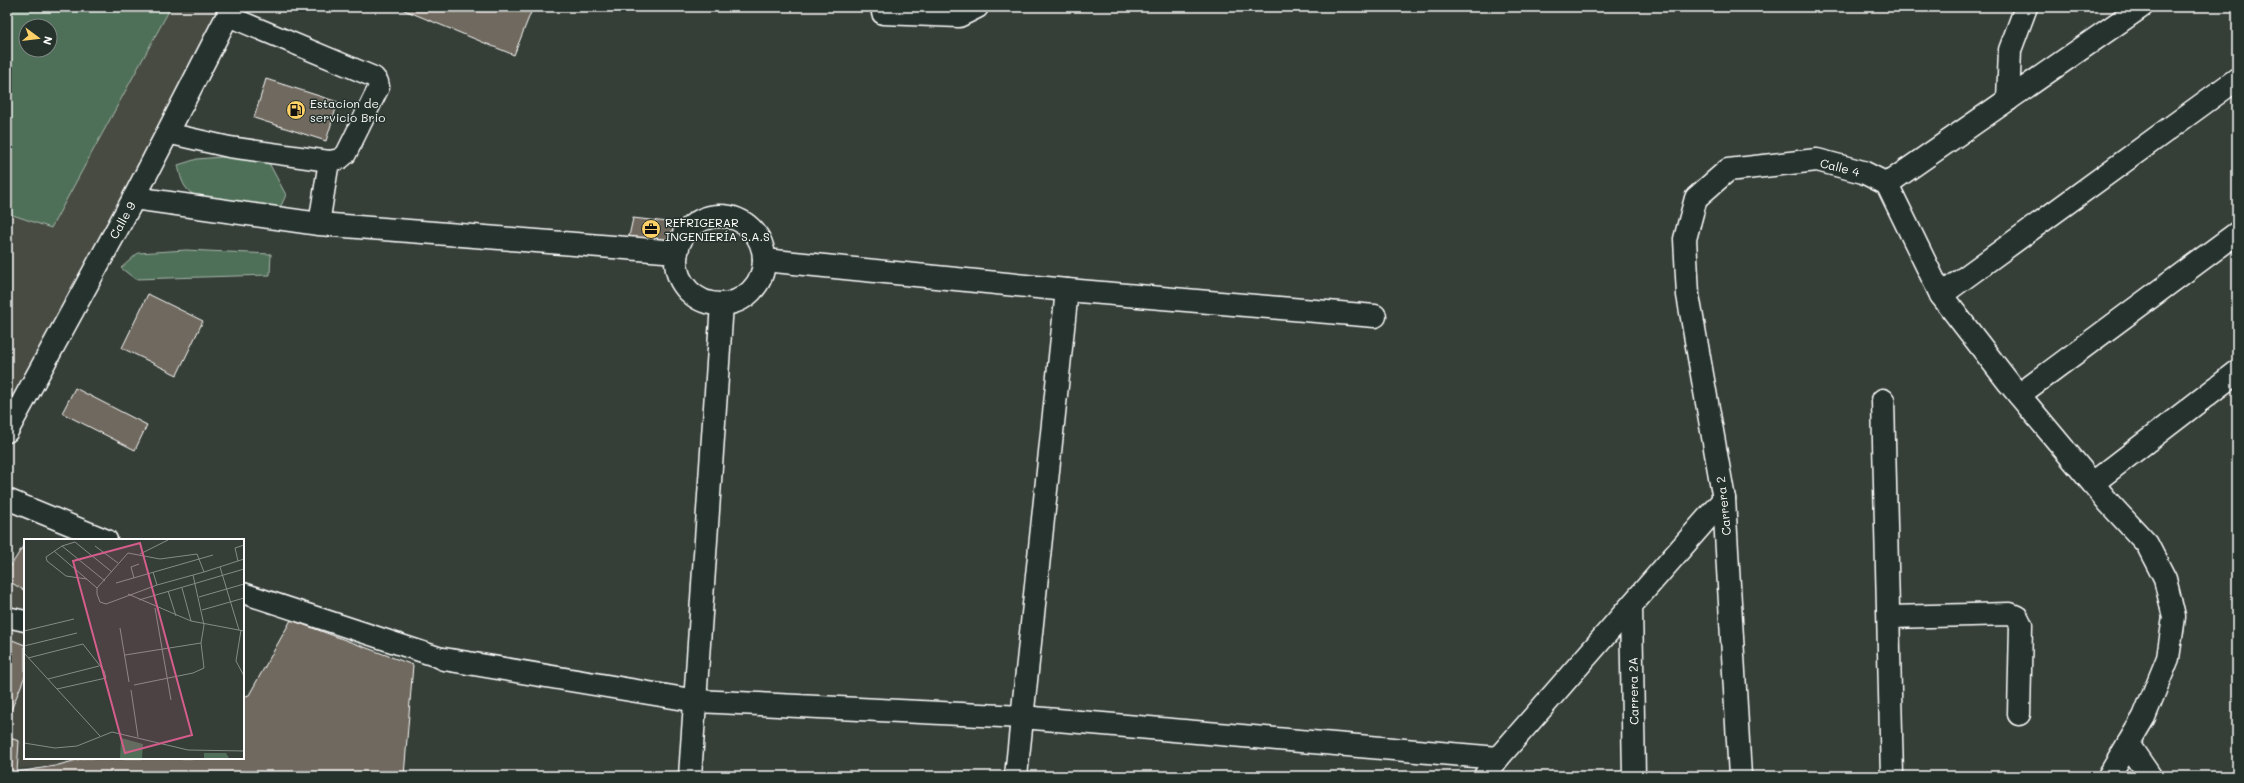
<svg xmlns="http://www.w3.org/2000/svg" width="2244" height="783" font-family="Mali,sans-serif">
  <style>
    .built { fill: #464b43; fill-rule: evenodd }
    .green { fill: #506f58; stroke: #a8b7ac; fill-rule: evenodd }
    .building { fill: #6f695e; stroke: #fff }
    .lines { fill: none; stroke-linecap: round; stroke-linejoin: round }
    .service-casing { stroke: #fff; stroke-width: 23 }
    .minor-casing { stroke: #fff; stroke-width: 25 }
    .secondary-casing { stroke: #fff; stroke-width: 25 }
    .service { stroke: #26332d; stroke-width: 20 }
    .minor { stroke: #26332d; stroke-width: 22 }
    .secondary { stroke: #26332d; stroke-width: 22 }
    .labels { text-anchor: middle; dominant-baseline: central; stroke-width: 3; stroke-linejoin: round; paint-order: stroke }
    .poi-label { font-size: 12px; fill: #fff; stroke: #26332d; text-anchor: start }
    .street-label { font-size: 12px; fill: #fff; stroke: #26332d }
    .inset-road { fill: none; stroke: #868b87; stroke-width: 1 }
    .view { fill: #d45d8c; fill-opacity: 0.15; stroke: #d45d8c; stroke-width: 2 }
    .inset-edge { fill: none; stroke: #fff; stroke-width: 2 }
  </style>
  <rect width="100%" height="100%" fill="#353e37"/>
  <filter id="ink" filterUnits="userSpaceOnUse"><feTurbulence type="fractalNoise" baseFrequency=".025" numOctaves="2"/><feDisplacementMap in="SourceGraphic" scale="8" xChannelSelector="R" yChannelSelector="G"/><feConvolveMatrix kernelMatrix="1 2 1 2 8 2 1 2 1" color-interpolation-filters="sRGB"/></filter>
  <g filter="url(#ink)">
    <!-- built -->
    <g class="built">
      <path d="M7 7H232L7 431ZM26 26H50V50H26Z"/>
      <path d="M7 580 25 591V645L7 638Z"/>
      <path d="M25 676V758H84L55 766 18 769 19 742 7 737V720Z"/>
    </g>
    <!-- green -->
    <g class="green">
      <path d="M7 7H171L51 228 7 213ZM26 26H50V50H26Z"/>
      <path d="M246 155 269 163 286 195 280 208C263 206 202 201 191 193 182 186 180 175 178 165L197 159Z"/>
      <path d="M186 250 271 254 270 275 135 279 121 268 138 253Z"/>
    </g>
    <!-- building -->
    <g class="building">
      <path d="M397 7H533L514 55Z"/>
      <path d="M266 79 338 102 326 141 254 118Z"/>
      <path d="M633 218 676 223 673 245 628 241Z"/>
      <path d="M148 294 203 321 177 375 122 348Z"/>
      <path d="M75 388 147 425 135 450 62 413Z"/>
      <path d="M25 543V591L7 580V572Z"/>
      <path d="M291 620 413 665 404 776H7V737L19 741 17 772 55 766 84 758H243V697L249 695Z"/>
      <path d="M7 638 25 645V676L7 720Z"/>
    </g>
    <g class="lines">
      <!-- service casing -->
      <g class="service-casing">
        <g id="service">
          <path d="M167 133 229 147 329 161 340 159 346 154 379 87 378 82 374 77 228 16"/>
          <path d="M319 224 329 161"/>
          <path d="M7 499 107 540"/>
          <path d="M243 593 444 659"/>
          <path d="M7 617 25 621"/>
        </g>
      </g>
      <!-- minor casing -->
      <g class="minor-casing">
        <g id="minor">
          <path d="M883 7V13L959 16 977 7"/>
          <path d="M2008 100 2010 50 2026 7"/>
          <path d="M1887 184 2141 7"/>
          <path d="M134 198 319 224 677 252"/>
          <circle cx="720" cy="260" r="44"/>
          <path d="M764 260 1067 290 1375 316"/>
          <path d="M1941 295 2237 79"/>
          <path d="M2019 395 2237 233"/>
          <path d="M1883 400 1892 776"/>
          <path d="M2093 483 2237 372"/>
          <path d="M1631 607 1634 776"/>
          <path d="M1890 617 2010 614 2017 617 2021 625 2019 714"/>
          <path d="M444 659 697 701 1022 717 1498 758"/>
          <path d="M2128 744 2150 776"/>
          <path d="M690 776 722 304"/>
          <path d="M1016 776 1067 290"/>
          <path d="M1485 776 1498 758 1724 499"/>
          <path d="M1740 776 1724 499 1688 295 1685 239 1696 198 1728 170 1817 160 1863 172 1887 184 1941 295 2009 383 2109 503 2147 544 2165 579 2174 617 2168 658 2144 717 2109 776"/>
        </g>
      </g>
      <!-- secondary casing -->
      <g class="secondary-casing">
        <path id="secondary" d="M7 431 134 198 232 7"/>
      </g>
      <!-- service -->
      <use href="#service" class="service"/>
      <!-- minor -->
      <use href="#minor" class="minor"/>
      <!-- secondary -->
      <use href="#secondary" class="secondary"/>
    </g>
  </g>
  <!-- icons -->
  <defs>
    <g id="fuel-disc" transform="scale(1)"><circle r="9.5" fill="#ffd166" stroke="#26332d"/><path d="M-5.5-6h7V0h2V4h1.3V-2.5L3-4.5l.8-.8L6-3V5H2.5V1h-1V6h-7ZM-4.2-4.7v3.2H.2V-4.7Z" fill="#111"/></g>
    <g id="office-disc" transform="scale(1)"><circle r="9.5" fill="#ffd166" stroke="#26332d"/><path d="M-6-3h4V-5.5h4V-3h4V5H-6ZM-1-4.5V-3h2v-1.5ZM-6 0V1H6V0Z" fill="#111"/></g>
  </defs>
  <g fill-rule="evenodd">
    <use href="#fuel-disc" x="296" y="110"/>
    <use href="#office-disc" x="651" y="229"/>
  </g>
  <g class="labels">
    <!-- poi labels -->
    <g class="poi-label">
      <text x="310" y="103">Estacion de<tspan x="310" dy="14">servicio Brio</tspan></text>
      <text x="665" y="222">REFRIGERAR<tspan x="665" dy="14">INGENIERÍA S.A.S</tspan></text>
    </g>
    <!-- street labels -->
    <g class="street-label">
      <text transform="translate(1840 167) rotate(14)">Calle 4</text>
      <text transform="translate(122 220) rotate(-61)">Calle 9</text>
      <text transform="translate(1723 506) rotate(-96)">Carrera 2</text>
      <text transform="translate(1633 691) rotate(-91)">Carrera 2A</text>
    </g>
  </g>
  <!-- overview -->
  <g transform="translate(24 539)">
    <rect width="220" height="220" fill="#353e37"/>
    <path d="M97 199 119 205 118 219H96ZM180 214H202L205 219H180Z" fill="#506f58"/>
    <path class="inset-road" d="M38 7 81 42M71 7 94 24M30 12 73 49M116 15 144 1M214 22 211 9 220 6M196 28 215 91M129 33 133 46M180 33 173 15 136 20 104 14 73 49V55L76 63 82 65 133 46 180 33 220 20M110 39 107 28 115 25M63 40 42 37 23 22 22 18 38 7 51 3 88 33M92 44 189 16M158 49 167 82M144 52 152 77M104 55 167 82 220 92M175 58 220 45M115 61 220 30M131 69 147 161M178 71 220 59M96 89 105 143M217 91 212 122 220 137M0 92 50 80M0 107 53 94M0 114 76 197M101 116 177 104M4 119 59 105 80 132 82 139 33 150M24 140 75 127M110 146 169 134 180 129 177 104 180 86 169 36M107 151 114 198M0 204 31 209 53 207 88 193 164 211 220 212"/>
    <path class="view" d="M116 4 168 196 101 214 49 22Z"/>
    <rect width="220" height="220" class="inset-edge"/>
  </g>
  <!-- margin -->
  <rect width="2244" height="783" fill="none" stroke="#26332d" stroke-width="24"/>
  <rect x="12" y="12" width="2220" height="759" fill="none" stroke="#fff" stroke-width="1.5" filter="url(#ink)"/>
  <!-- north arrow -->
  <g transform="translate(38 38) rotate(105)"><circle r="19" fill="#26332d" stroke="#7d8581"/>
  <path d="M0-3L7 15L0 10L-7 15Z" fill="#ffd166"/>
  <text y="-6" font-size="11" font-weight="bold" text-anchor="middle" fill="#ffffff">N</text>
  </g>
</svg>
